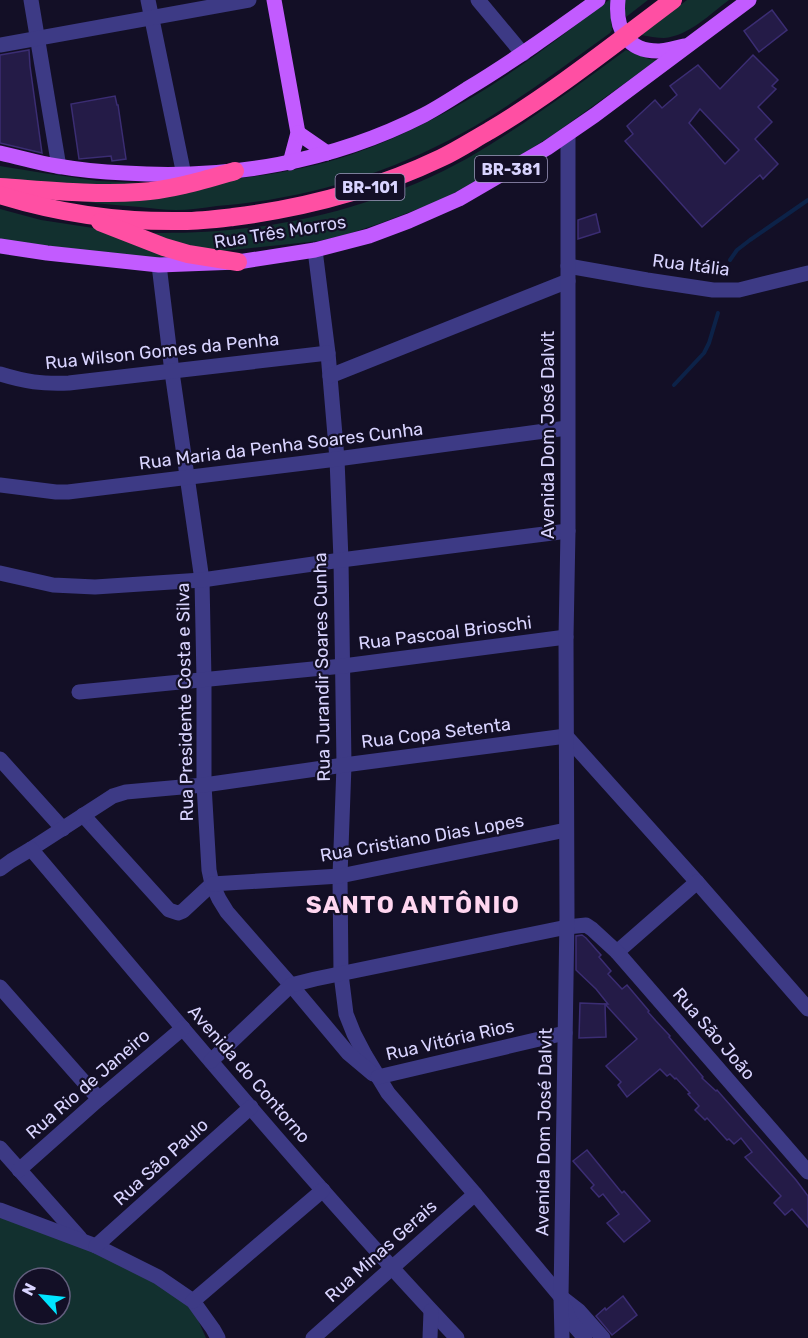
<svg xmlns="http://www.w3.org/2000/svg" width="808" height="1338" font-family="Rubik,sans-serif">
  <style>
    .green { fill: #12302f; fill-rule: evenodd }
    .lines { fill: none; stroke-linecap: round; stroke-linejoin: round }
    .stream { stroke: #0c2248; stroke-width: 4 }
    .building { fill: #241b47; stroke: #3b2d73; stroke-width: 1.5; fill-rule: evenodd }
    .minor { stroke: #3d3a85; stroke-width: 15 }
    .major { stroke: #c25bff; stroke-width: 15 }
    .highway { stroke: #ff4fa3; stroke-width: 18 }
    .labels { text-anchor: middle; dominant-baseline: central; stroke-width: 4.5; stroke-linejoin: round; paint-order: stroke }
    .shield { fill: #130f26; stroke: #9e99be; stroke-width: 1.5 }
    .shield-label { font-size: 16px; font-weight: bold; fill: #d9d4ff }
    .street-label { font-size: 18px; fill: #d9d4ff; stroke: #130f26 }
    .district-label { font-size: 24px; font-weight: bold; letter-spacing: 1.5px; fill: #ffd6f0; stroke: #130f26 }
  </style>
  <rect width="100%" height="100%" fill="#130f26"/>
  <!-- green -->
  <g class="green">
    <path d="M609 0H612L610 6 612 30 610 33C566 65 522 98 475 126 395 172 309 199 217 206 203 208 189 210 176 210 164 210 152 208 140 207 111 205 82 202 54 197 97 193 141 188 185 184 240 179 296 173 350 155 405 136 458 108 507 75 542 52 575 25 609 0Z"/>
    <path d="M625 0H648L626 17 624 10Z"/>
    <path d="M687 0H729C710 14 689 36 664 38 657 38 648 36 641 35Z"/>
    <path d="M626 50 649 59 657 60 554 134 499 169 439 201 381 223 342 236 319 241 222 251 199 252 138 233C169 233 199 233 229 230 312 223 396 198 468 158 523 126 574 88 626 50Z"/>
    <path d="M0 166 43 173 98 181 146 183 129 189 5 179 0 178Z"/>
    <path d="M0 209 41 220 100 229 175 258H147L0 240Z"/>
    <path d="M0 1215 94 1251 182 1297 195 1313 206 1338H0ZM24 1278H60V1314H24Z"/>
  </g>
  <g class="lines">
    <!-- stream -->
    <g class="stream">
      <path d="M730 260 737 250 750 240 808 200"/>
      <path d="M674 385 704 353 709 343 718 313"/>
    </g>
  </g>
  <!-- building -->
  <g class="building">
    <path d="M772 10 787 30 759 52 744 31Z"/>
    <path d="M29 50 30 66 42 153 0 143V55Z"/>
    <path d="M753 55 778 80 772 86 776 89 758 107 772 122 755 139 778 164 763 179 760 175 702 227 625 141 633 134 627 126 655 100 662 108 677 95 670 86 698 65 720 89ZM700 109 739 150 725 164 689 123Z"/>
    <path d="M115 96 117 105H118L126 159 112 161 111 156 79 159 71 104Z"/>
    <path d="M596 214 600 232 578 239V220Z"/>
    <path d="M582 935 586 938 601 955 599 957 611 971 608 974 622 989 627 985 649 1011 648 1012 656 1021 670 1036 669 1037 703 1077 702 1078 716 1091 717 1090 796 1180 808 1196V1227L792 1209 785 1215 774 1203 781 1196 745 1157 752 1152 741 1138 734 1144 729 1139 727 1140 707 1118 705 1120 695 1110 699 1106 688 1094 690 1093 676 1078 675 1079 670 1074 667 1076 660 1069 627 1097 618 1085 621 1082 606 1066 637 1039 605 1004H608L596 989 576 970V936Z"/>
    <path d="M580 1003 605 1004 606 1037 579 1038Z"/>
    <path d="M587 1150 622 1193 624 1191 650 1221 624 1242 607 1223 619 1214 603 1194 599 1197 591 1188 594 1185 573 1161Z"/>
    <path d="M623 1296 637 1315 612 1335 596 1316 605 1308 606 1310Z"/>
  </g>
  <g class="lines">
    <!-- minor -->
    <g class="minor">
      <path d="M31 0 59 167"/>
      <path d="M148 0 184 175"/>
      <path d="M478 0 523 54"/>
      <path d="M0 45 249 0"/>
      <path d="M315 250 328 353 337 459 341 560 344 765 340 876 341 974 346 1014 354 1034 365 1055 388 1093 475 1194 561 1297 579 1311 603 1338"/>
      <path d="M159 265 172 372 202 580 204 680V785L209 870 212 884 219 899 227 912 291 985 348 1053 373 1074"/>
      <path d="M568 266 647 280 713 290H739L808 273"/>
      <path d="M0 374C26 382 41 384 69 383L328 353"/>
      <path d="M330 376 568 281"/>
      <path d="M0 485 56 492H68L337 459 567 428"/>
      <path d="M0 573 53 585 95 587 202 580 341 560 568 531"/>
      <path d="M79 692 343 666 566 637"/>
      <path d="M0 759 63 829"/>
      <path d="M83 815 169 910 178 913 183 911 212 884"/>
      <path d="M31 849 113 796 126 792 204 785 344 765 566 736 697 882 808 1009"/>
      <path d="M0 869 11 861 31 849C171 1014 309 1181 457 1338"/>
      <path d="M212 884 340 876 566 830"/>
      <path d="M617 952 697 882"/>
      <path d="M0 987 99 1099"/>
      <path d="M211 1061 291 985 315 979 567 927 586 925 592 929 617 952 808 1172"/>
      <path d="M378 1077 565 1033"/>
      <path d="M0 1148 80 1238"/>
      <path d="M19 1170 99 1099 183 1028"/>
      <path d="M0 1210 96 1246 158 1277 193 1301 213 1329 218 1338"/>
      <path d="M96 1246 251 1107"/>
      <path d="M193 1301 323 1190"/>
      <path d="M564 1306 570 1321 585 1338"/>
      <path d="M313 1338 475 1194"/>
      <path d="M430 1338 431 1311"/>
      <path d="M562 1338 561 1297 567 917 566 637 568 531V134"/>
    </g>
    <!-- major -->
    <g class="major">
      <path d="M274 0 298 133 290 163"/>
      <path d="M618 0C615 29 627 52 660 51 668 50 676 48 684 46"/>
      <path d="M298 133 327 153"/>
      <path d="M0 153C19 157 38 163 57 166 80 170 102 172 125 173 228 180 332 162 424 115 439 107 453 98 467 89 512 62 555 31 598 0"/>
      <path d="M0 246 47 253 159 265 238 262 315 250 369 236 409 221 459 199 547 148 595 115 749 0"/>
    </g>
    <!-- highway -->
    <g class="highway">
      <path d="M0 187C46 190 93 195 139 192 172 190 204 180 235 171"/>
      <path d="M0 195C58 213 122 222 183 221 200 221 216 219 233 217 305 208 376 189 441 158 458 150 473 140 489 131 553 93 613 45 673 0"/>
      <path d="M100 222 164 247 188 254 238 262"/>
    </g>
  </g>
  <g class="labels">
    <!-- shield labels -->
    <g class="shield">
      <rect x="475" y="156" width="72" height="26" rx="4.5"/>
      <rect x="335.5" y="174" width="69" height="26" rx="4.5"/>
    </g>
    <g class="shield-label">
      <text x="511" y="169">BR-381</text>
      <text x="370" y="187">BR-101</text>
    </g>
    <!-- street labels -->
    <g class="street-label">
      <text transform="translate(280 232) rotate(-9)">Rua Três Morros</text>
      <text transform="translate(691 265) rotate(7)">Rua Itália</text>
      <text transform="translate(162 351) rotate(-6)">Rua Wilson Gomes da Penha</text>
      <text transform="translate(548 435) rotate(-90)">Avenida Dom José Dalvit</text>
      <text transform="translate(281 446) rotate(-7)">Rua Maria da Penha Soares Cunha</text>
      <text transform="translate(445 633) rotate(-7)">Rua Pascoal Brioschi</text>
      <text transform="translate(322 667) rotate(-91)">Rua Jurandir Soares Cunha</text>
      <text transform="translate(185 702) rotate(-91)">Rua Presidente Costa e Silva</text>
      <text transform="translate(436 733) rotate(-7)">Rua Copa Setenta</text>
      <text transform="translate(422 838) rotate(-10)">Rua Cristiano Dias Lopes</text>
      <text transform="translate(714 1034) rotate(49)">Rua São João</text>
      <text transform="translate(450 1040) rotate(-13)">Rua Vitória Rios</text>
      <text transform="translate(249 1074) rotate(49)">Avenida do Contorno</text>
      <text transform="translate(88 1084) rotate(-41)">Rua Rio de Janeiro</text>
      <text transform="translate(544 1132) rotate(-89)">Avenida Dom José Dalvit</text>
      <text transform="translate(161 1162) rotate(-42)">Rua São Paulo</text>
      <text transform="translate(381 1251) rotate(-42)">Rua Minas Gerais</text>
    </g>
    <!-- district labels -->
    <g class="district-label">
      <text x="413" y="905">SANTO ANTÔNIO</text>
    </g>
  </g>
  <!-- north arrow -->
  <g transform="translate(42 1296) rotate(297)"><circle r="28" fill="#130f26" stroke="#625e7d" stroke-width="1.5"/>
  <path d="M0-4.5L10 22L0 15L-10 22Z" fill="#00e5ff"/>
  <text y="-9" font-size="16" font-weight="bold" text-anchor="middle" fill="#d9d4ff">N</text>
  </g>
</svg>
